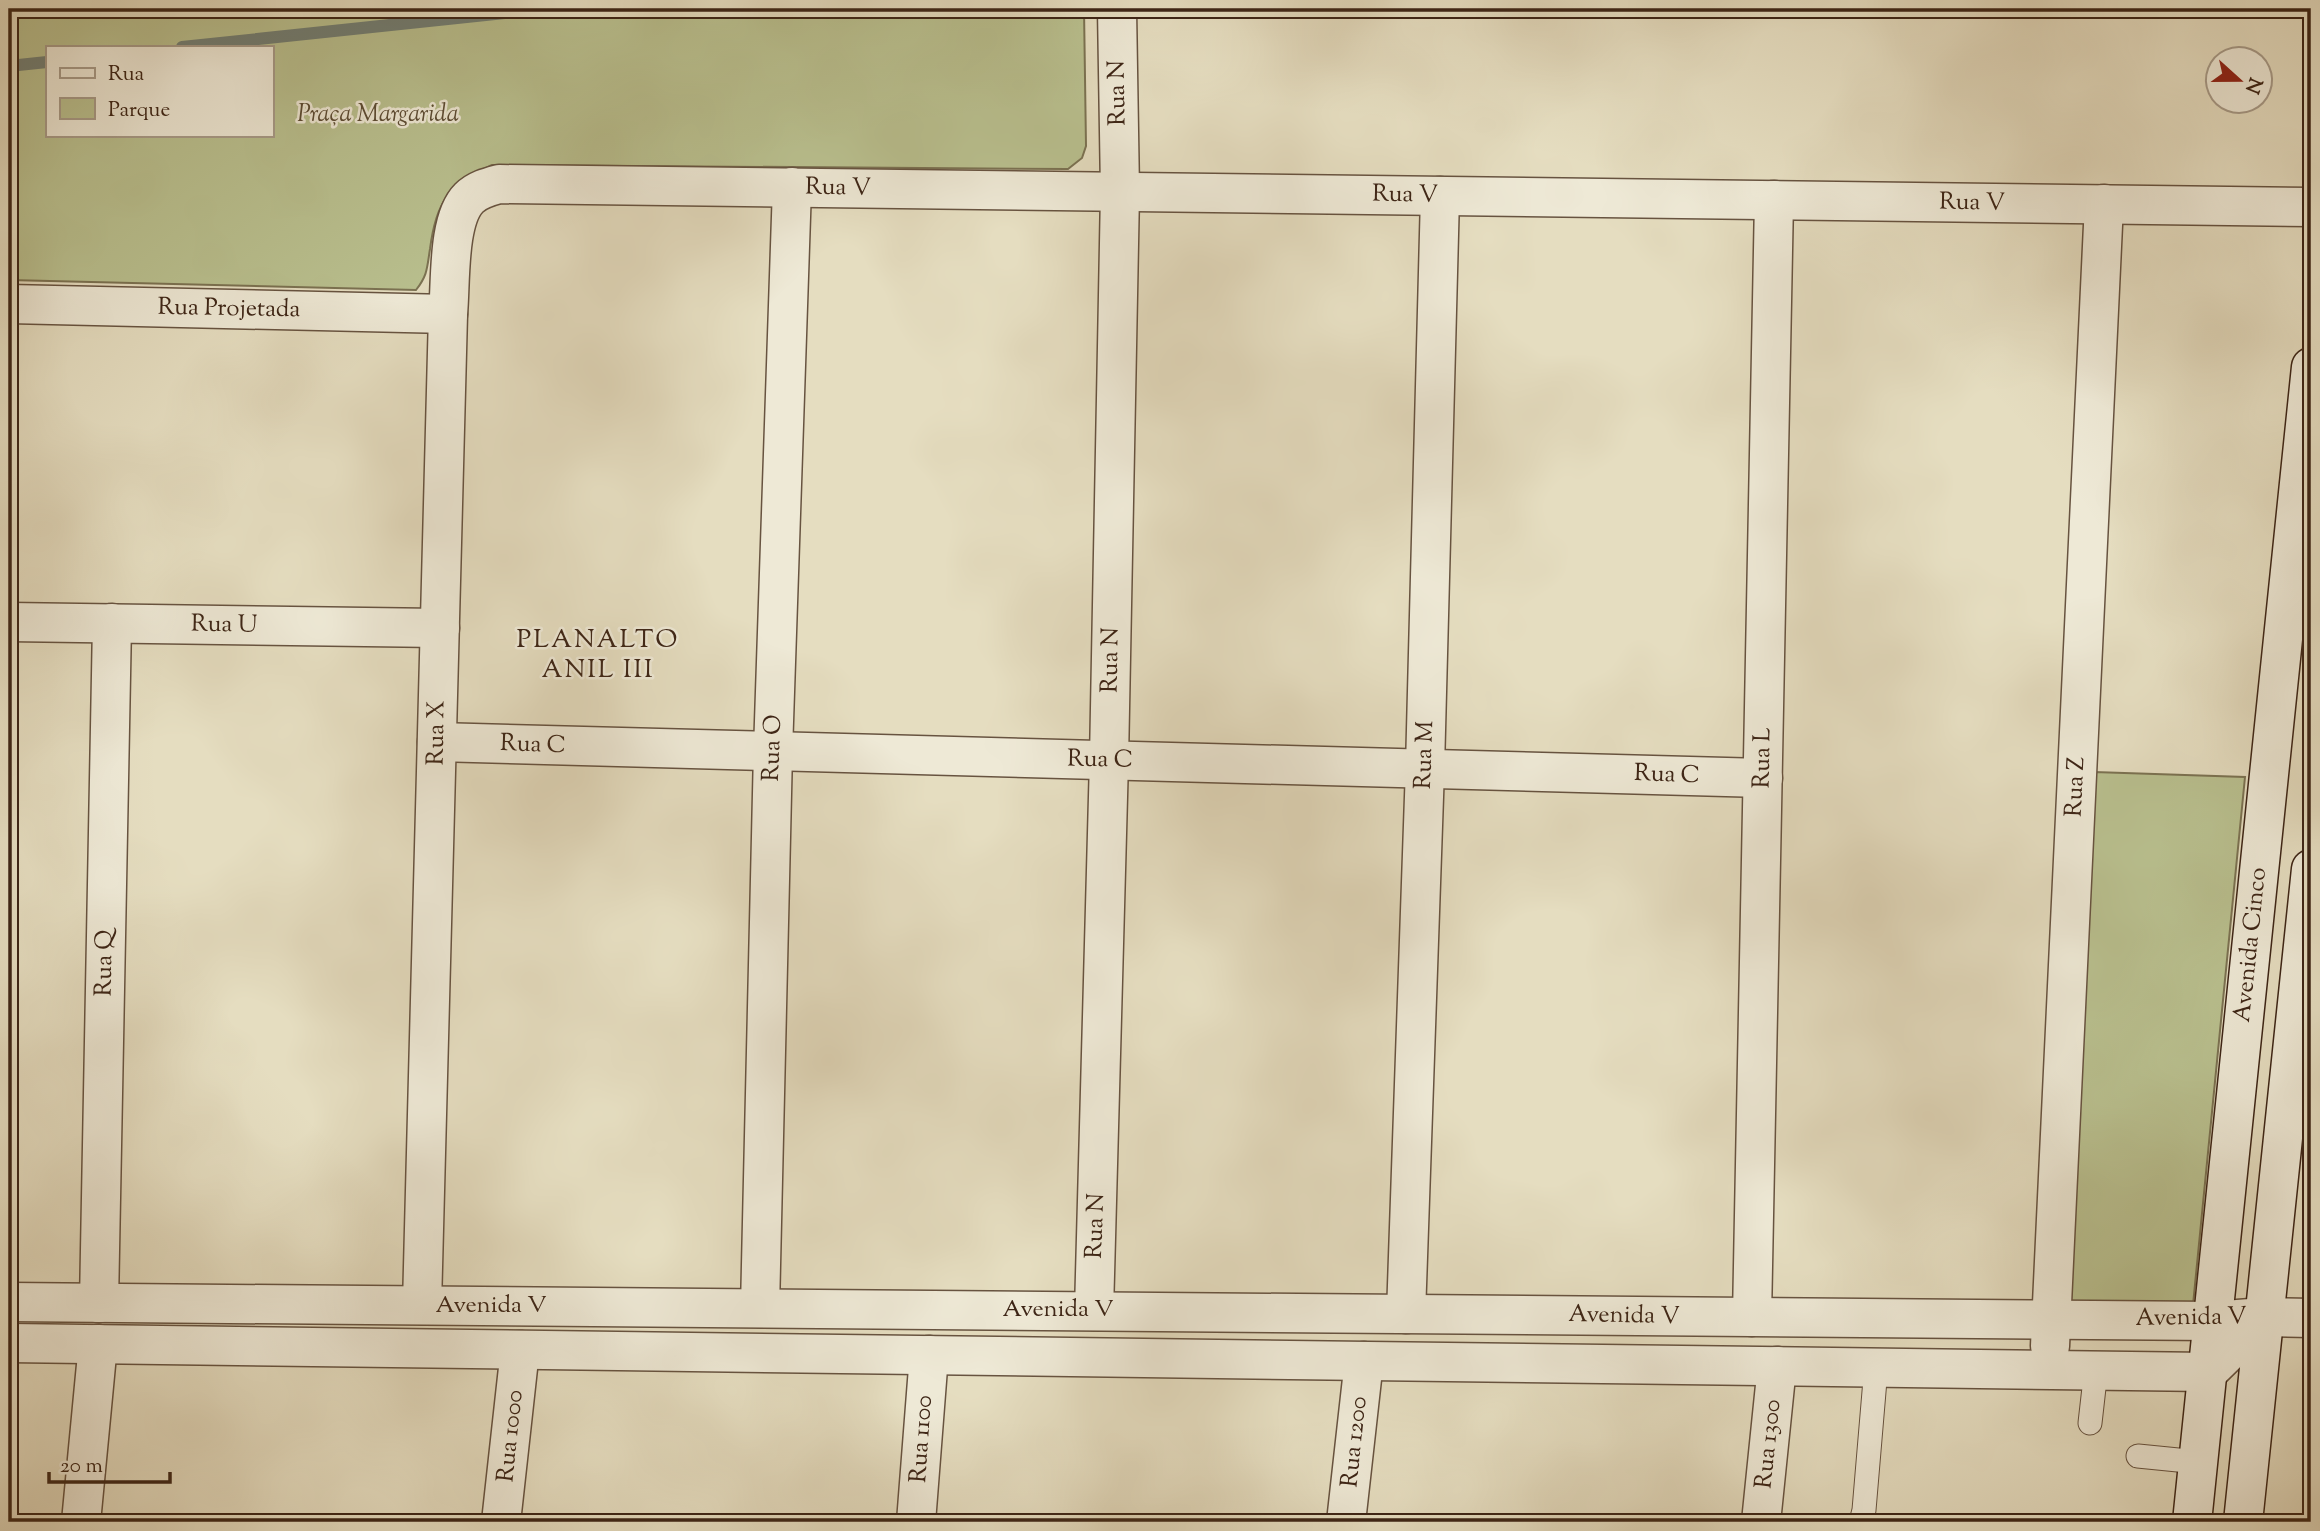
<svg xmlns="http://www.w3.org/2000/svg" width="2320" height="1531" font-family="'Sorts Mill Goudy',serif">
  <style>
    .green { fill: #b9c08f; stroke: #7b7252; stroke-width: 2; fill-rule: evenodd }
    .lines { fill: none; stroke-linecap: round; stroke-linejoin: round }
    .stream { stroke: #727f75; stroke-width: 12 }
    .lane-casing { stroke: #675340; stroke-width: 25 }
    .street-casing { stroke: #675340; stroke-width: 41 }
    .secondary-casing { stroke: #3d2516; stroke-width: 41 }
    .lane { stroke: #eee9d6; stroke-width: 23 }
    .street { stroke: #eee9d6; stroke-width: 38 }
    .secondary { stroke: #eee9d6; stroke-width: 38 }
    .labels { text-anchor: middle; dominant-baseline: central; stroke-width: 5; stroke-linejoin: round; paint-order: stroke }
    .street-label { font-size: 24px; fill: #3d2516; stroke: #eee9d6 }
    .park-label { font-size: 24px; font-style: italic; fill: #5c4c34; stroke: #eee9d6 }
    .neighbourhood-label { font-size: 26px; letter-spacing: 2px; fill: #3d2516; stroke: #eee9d6 }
  </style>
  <rect width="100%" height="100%" fill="#e5ddc0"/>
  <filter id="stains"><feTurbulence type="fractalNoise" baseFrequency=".00286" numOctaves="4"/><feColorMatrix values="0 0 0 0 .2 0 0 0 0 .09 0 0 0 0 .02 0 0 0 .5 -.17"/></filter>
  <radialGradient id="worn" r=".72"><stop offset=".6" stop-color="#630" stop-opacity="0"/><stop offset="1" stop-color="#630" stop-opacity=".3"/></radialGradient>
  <!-- green -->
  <g class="green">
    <path d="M9 9H1084L1086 146 1082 158 1068 169 492 165C448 185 436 202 430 249 427 267 428 275 416 290L9 280ZM47 47H271V135H47Z"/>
    <path d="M2094 772 2245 777 2192 1315 2070 1310Z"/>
  </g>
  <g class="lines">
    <!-- stream -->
    <g class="stream">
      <path d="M182 47 542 9"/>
      <path d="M9 66 47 62"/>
    </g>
    <!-- lane casing -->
    <g class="lane-casing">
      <g id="lane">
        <path d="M2090 1423 2096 1370"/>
        <path d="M2138 1456 2198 1462"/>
        <path d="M1861 1522 1864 1510 1876 1368"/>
      </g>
    </g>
    <!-- street casing -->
    <g class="street-casing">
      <g id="street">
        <path d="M9 304 448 314"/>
        <path d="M9 622 440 628"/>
        <path d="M437 742 1763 778"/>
        <path d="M9 1302 2212 1321 2264 1317 2311 1318"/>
        <path d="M99 1303 112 623"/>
        <path d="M422 1305 448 314C451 283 447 220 469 198 477 190 488 187 499 184L2311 207"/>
        <path d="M760 1308 773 751 792 187"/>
        <path d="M1094 1311 1109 760 1120 192 1117 9"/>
        <path d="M1406 1314 1425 768 1440 196"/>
        <path d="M1752 1317 1774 200"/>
        <path d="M9 1343 2208 1372 2264 1317"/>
        <path d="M2050 1346 2104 204"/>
        <path d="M81 1522 98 1344"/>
        <path d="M501 1522 520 1350"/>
        <path d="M916 1522 929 1355"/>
        <path d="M1346 1522 1364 1361"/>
        <path d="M1761 1522 1777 1366"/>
      </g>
    </g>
    <!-- secondary casing -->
    <g class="secondary-casing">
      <g id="secondary">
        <path d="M2192 1522 2311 367"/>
        <path d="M2243 1522 2311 869"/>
      </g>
    </g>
    <!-- lane -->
    <use href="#lane" class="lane"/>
    <!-- street -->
    <use href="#street" class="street"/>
    <!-- secondary -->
    <use href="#secondary" class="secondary"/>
  </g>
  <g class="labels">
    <!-- street labels -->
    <g class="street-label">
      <text transform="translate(1118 93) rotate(-91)">Rua N</text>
      <text transform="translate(838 188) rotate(1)">Rua V</text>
      <text transform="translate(1405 195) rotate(1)">Rua V</text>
      <text transform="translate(1972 203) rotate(1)">Rua V</text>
      <text transform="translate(229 309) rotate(1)">Rua Projetada</text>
      <text transform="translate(224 625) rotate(1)">Rua U</text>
      <text transform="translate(1111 660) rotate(-89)">Rua N</text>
      <text transform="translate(437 733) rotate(-89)">Rua X</text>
      <text transform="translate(533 745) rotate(2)">Rua C</text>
      <text transform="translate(773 748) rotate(-88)">Rua O</text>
      <text transform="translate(1425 755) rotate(-88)">Rua M</text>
      <text transform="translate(1763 758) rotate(-89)">Rua L</text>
      <text transform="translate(1100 760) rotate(1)">Rua C</text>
      <text transform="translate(1667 775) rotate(2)">Rua C</text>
      <text transform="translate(2076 787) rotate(-87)">Rua Z</text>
      <text transform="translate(2251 945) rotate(-84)">Avenida Cinco</text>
      <text transform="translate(105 963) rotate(-89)">Rua Q</text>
      <text transform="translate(1096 1226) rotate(-88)">Rua N</text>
      <text x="491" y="1306">Avenida V</text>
      <text x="1058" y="1310">Avenida V</text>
      <text transform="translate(1624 1316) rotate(1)">Avenida V</text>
      <text transform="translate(2191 1318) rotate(-1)">Avenida V</text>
      <text transform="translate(511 1436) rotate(-84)">Rua 1000</text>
      <text transform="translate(922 1439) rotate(-86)">Rua 1100</text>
      <text transform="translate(1355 1442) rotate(-84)">Rua 1200</text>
      <text transform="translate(1769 1444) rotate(-84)">Rua 1300</text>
    </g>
    <!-- park labels -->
    <g class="park-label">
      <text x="378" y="115">Praça Margarida</text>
    </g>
    <!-- neighbourhood labels -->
    <g class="neighbourhood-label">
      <text x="598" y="640">PLANALTO<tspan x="598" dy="30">ANIL III</tspan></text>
    </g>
  </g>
  <!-- margin -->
  <rect width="2320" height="1531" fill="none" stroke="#e5ddc0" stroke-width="35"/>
  <rect x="10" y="10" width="2299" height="1510" fill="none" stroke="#3d2516" stroke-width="3.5"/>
  <rect x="18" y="18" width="2285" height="1496" fill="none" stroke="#3d2516" stroke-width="2"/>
  <!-- legend -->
  <rect x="46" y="46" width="228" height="91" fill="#eee9d6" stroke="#a79b89" stroke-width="2"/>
  <rect x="60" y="68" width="35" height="10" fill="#eee9d6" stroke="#a79b89" stroke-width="2"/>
  <text x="108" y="80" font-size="21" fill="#3d2516">Rua</text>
  <rect x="60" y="98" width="35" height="21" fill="#b9c08f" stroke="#a79b89" stroke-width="2"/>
  <text x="108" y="116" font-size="21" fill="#3d2516">Parque</text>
  <!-- north arrow -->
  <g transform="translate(2239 80) rotate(111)"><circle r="33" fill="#eee9d6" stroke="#a79b89" stroke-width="2"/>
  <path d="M0-5L12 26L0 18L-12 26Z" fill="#8f2418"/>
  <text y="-10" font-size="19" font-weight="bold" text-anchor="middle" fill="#3d2516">N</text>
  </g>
  <!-- scale -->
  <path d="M49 1472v10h121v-10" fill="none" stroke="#3d2516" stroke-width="3.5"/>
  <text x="60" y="1472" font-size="21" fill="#3d2516" stroke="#eee9d6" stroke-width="5" paint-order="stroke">20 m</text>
  <rect width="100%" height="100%" filter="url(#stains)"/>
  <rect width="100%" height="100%" fill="url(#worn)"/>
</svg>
